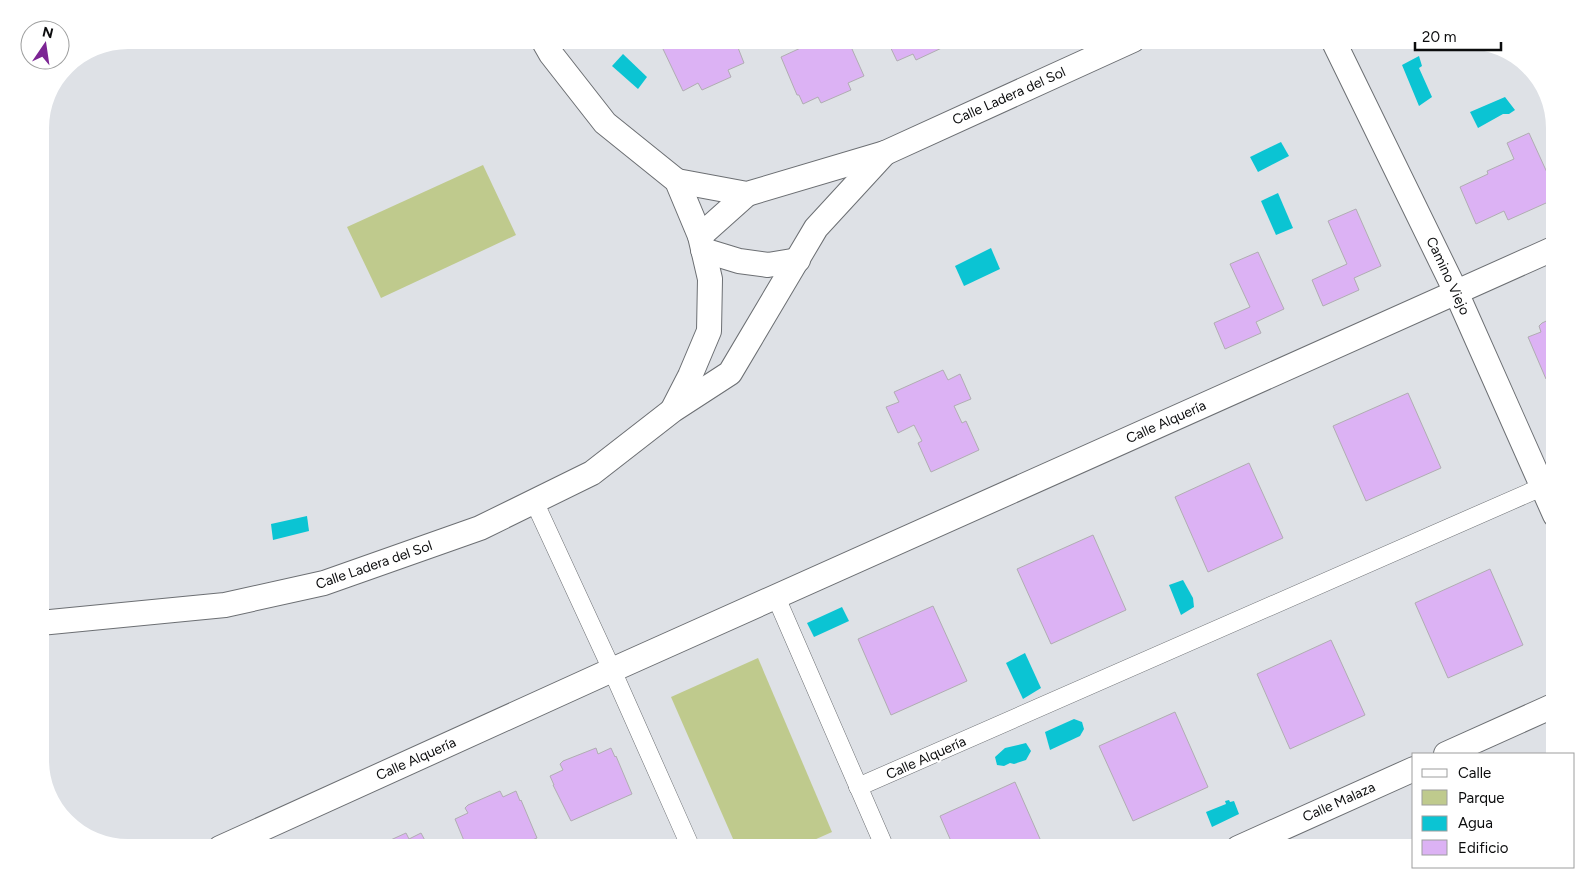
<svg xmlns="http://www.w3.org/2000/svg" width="1595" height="888" font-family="Figtree,sans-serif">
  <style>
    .green { fill: #bfca8d }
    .water { fill: #0bc4d3 }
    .building { fill: #dcb2f4; stroke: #b0adb2 }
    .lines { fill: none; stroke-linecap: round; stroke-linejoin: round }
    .pedestrian-casing { stroke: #6c6f73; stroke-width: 19 }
    .minor-casing { stroke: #6c6f73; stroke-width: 26 }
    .pedestrian { stroke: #fff; stroke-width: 18 }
    .minor { stroke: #fff; stroke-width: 24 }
    .labels { text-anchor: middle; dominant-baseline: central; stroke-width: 4; stroke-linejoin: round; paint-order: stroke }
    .street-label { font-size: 14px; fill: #0b0c0d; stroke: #fff }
  </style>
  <rect width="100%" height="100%" fill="#dee1e6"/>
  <!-- green -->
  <g class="green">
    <path d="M483 165 516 235 381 298 347 227Z"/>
    <path d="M758 658 832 832 796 848H737L671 697Z"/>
  </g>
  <!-- water -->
  <g class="water">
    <path d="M623 54 647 77 638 89 612 66Z"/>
    <path d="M1419 56 1422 66 1419 68 1432 97 1419 106 1402 65Z"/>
    <path d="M1505 97 1515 110 1509 114H1503L1478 128 1470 112Z"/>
    <path d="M1281 142 1289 156 1258 172 1250 157Z"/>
    <path d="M1278 193 1293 228 1276 235 1261 201Z"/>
    <path d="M991 248 1000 269 964 286 955 266Z"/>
    <path d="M307 516 309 531 273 540 271 524Z"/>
    <path d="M1183 580 1193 598 1194 607 1181 615 1169 585Z"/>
    <path d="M842 607 849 621 814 637 807 623Z"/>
    <path d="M1025 653 1041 688 1023 699 1006 663Z"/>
    <path d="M1074 719 1082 722 1084 729 1080 736 1050 750 1045 732Z"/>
    <path d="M1026 743 1031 751 1026 760 1014 764 1010 763 1004 766 997 765 995 757 1005 748Z"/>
    <path d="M1229 800 1230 802 1234 801 1239 814 1212 827 1206 812 1226 804 1225 801Z"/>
  </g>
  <!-- building -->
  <g class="building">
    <path d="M669 40H735L744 63 728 70 731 77 702 90 698 83 683 91 663 49 661 43Z"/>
    <path d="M818 40H848L864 76 848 83 851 90 821 103 818 97 803 104 799 95H797L781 57Z"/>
    <path d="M887 40H945L943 41 946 46 916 60 913 54 897 61Z"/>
    <path d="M1529 133 1555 190V199L1508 220 1504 211 1476 224 1460 187 1488 174 1487 171 1514 159 1507 143Z"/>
    <path d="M1356 209 1381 266 1354 278 1359 290 1323 306 1312 280 1347 264 1328 221Z"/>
    <path d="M1258 252 1284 309 1256 322 1261 333 1225 349 1214 323 1250 307 1230 264Z"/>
    <path d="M1555 317V382L1550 384 1547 378 1546 379 1528 337 1541 332 1539 326 1542 323Z"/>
    <path d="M943 370 948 380 960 374 971 399 954 406 962 423 966 421 979 450 931 472 918 443 922 441 914 425 898 433 886 407 899 402 894 392Z"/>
    <path d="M1408 393 1441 468 1366 501 1333 426Z"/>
    <path d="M1249 463 1283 538 1208 572 1175 497Z"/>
    <path d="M1093 535 1126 610 1051 644 1017 569Z"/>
    <path d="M1490 569 1523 645 1448 678 1415 603Z"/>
    <path d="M933 606 967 681 891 715 858 639Z"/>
    <path d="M1331 640 1365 715 1290 749 1257 674Z"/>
    <path d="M1175 712 1208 787 1133 821 1099 746Z"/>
    <path d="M596 748 598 754 611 748 615 757 616 756 632 794 571 821 553 785H554L550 776 563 770 560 764 563 761Z"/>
    <path d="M1015 782 1044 848H954L940 816Z"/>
    <path d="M500 791 503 797 516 791 520 801 521 800 537 838 513 848H467L455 819 468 813 465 808 468 805Z"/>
    <path d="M406 833 409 839 421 833 429 848H373Z"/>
  </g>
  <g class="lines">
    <!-- pedestrian casing -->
    <g class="pedestrian-casing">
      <g id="pedestrian">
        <path d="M534 501 612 670 691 848"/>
        <path d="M776 597 885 848"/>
        <path d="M858 787 1542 487"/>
      </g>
    </g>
    <!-- minor casing -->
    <g class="minor-casing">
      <g id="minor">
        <path d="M543 40 551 54 605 123 677 181 700 236 710 279 709 331 690 376 673 409"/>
        <path d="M1333 40 1456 292 1555 515"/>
        <path d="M677 181 747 194 885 153 1133 40"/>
        <path d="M700 236 747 194"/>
        <path d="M703 250 739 261 768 265 798 260"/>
        <path d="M40 623 225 605 324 583 480 528 592 473 673 410 730 373 816 228 885 153"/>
        <path d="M1446 754 1555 705"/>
        <path d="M220 848 612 670 1555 248"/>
        <path d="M1238 848 1414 769"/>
      </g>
    </g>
    <!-- pedestrian -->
    <use href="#pedestrian" class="pedestrian"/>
    <!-- minor -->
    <use href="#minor" class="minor"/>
  </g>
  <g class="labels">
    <!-- street labels -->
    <g class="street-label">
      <text transform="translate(1009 96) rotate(-24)">Calle Ladera del Sol</text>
      <text transform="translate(1448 276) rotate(65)">Camino Viejo</text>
      <text transform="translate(1166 422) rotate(-24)">Calle Alquería</text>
      <text transform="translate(374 565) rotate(-19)">Calle Ladera del Sol</text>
      <text transform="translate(926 758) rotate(-24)">Calle Alquería</text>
      <text transform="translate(416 759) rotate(-24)">Calle Alquería</text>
      <text transform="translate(1339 802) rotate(-24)">Calle Malaza</text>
    </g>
  </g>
  <!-- crop -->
  <path d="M0 0H1595V888H0ZM128 49H1467A79 79 0 0 1 1546 128V760A79 79 0 0 1 1467 839H128A79 79 0 0 1 49 760V128A79 79 0 0 1 128 49Z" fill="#fff" fill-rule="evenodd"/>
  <!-- legend -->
  <rect x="1412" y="753" width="162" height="115" fill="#ffffff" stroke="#9d9e9e"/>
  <rect x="1422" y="769" width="25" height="8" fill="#ffffff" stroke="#9d9e9e"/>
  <text x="1458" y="778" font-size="15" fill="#0b0c0d">Calle</text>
  <rect x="1422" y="790" width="25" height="15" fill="#bfca8d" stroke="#9d9e9e"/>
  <text x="1458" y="803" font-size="15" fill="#0b0c0d">Parque</text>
  <rect x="1422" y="816" width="25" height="15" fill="#0bc4d3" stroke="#9d9e9e"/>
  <text x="1458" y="828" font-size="15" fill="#0b0c0d">Agua</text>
  <rect x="1422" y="840" width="25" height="15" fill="#dcb2f4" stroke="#9d9e9e"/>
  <text x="1458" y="853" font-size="15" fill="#0b0c0d">Edificio</text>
  <!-- north arrow -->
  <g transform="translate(45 45) rotate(13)"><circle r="24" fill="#ffffff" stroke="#9d9e9e"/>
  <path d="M0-4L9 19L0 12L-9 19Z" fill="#7c2594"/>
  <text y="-8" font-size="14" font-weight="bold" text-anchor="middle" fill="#0b0c0d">N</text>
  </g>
  <!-- scale -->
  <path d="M1415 42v8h86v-8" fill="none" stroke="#0b0c0d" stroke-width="2.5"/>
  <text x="1422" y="42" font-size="15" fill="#0b0c0d" stroke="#ffffff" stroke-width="4" paint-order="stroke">20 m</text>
</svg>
